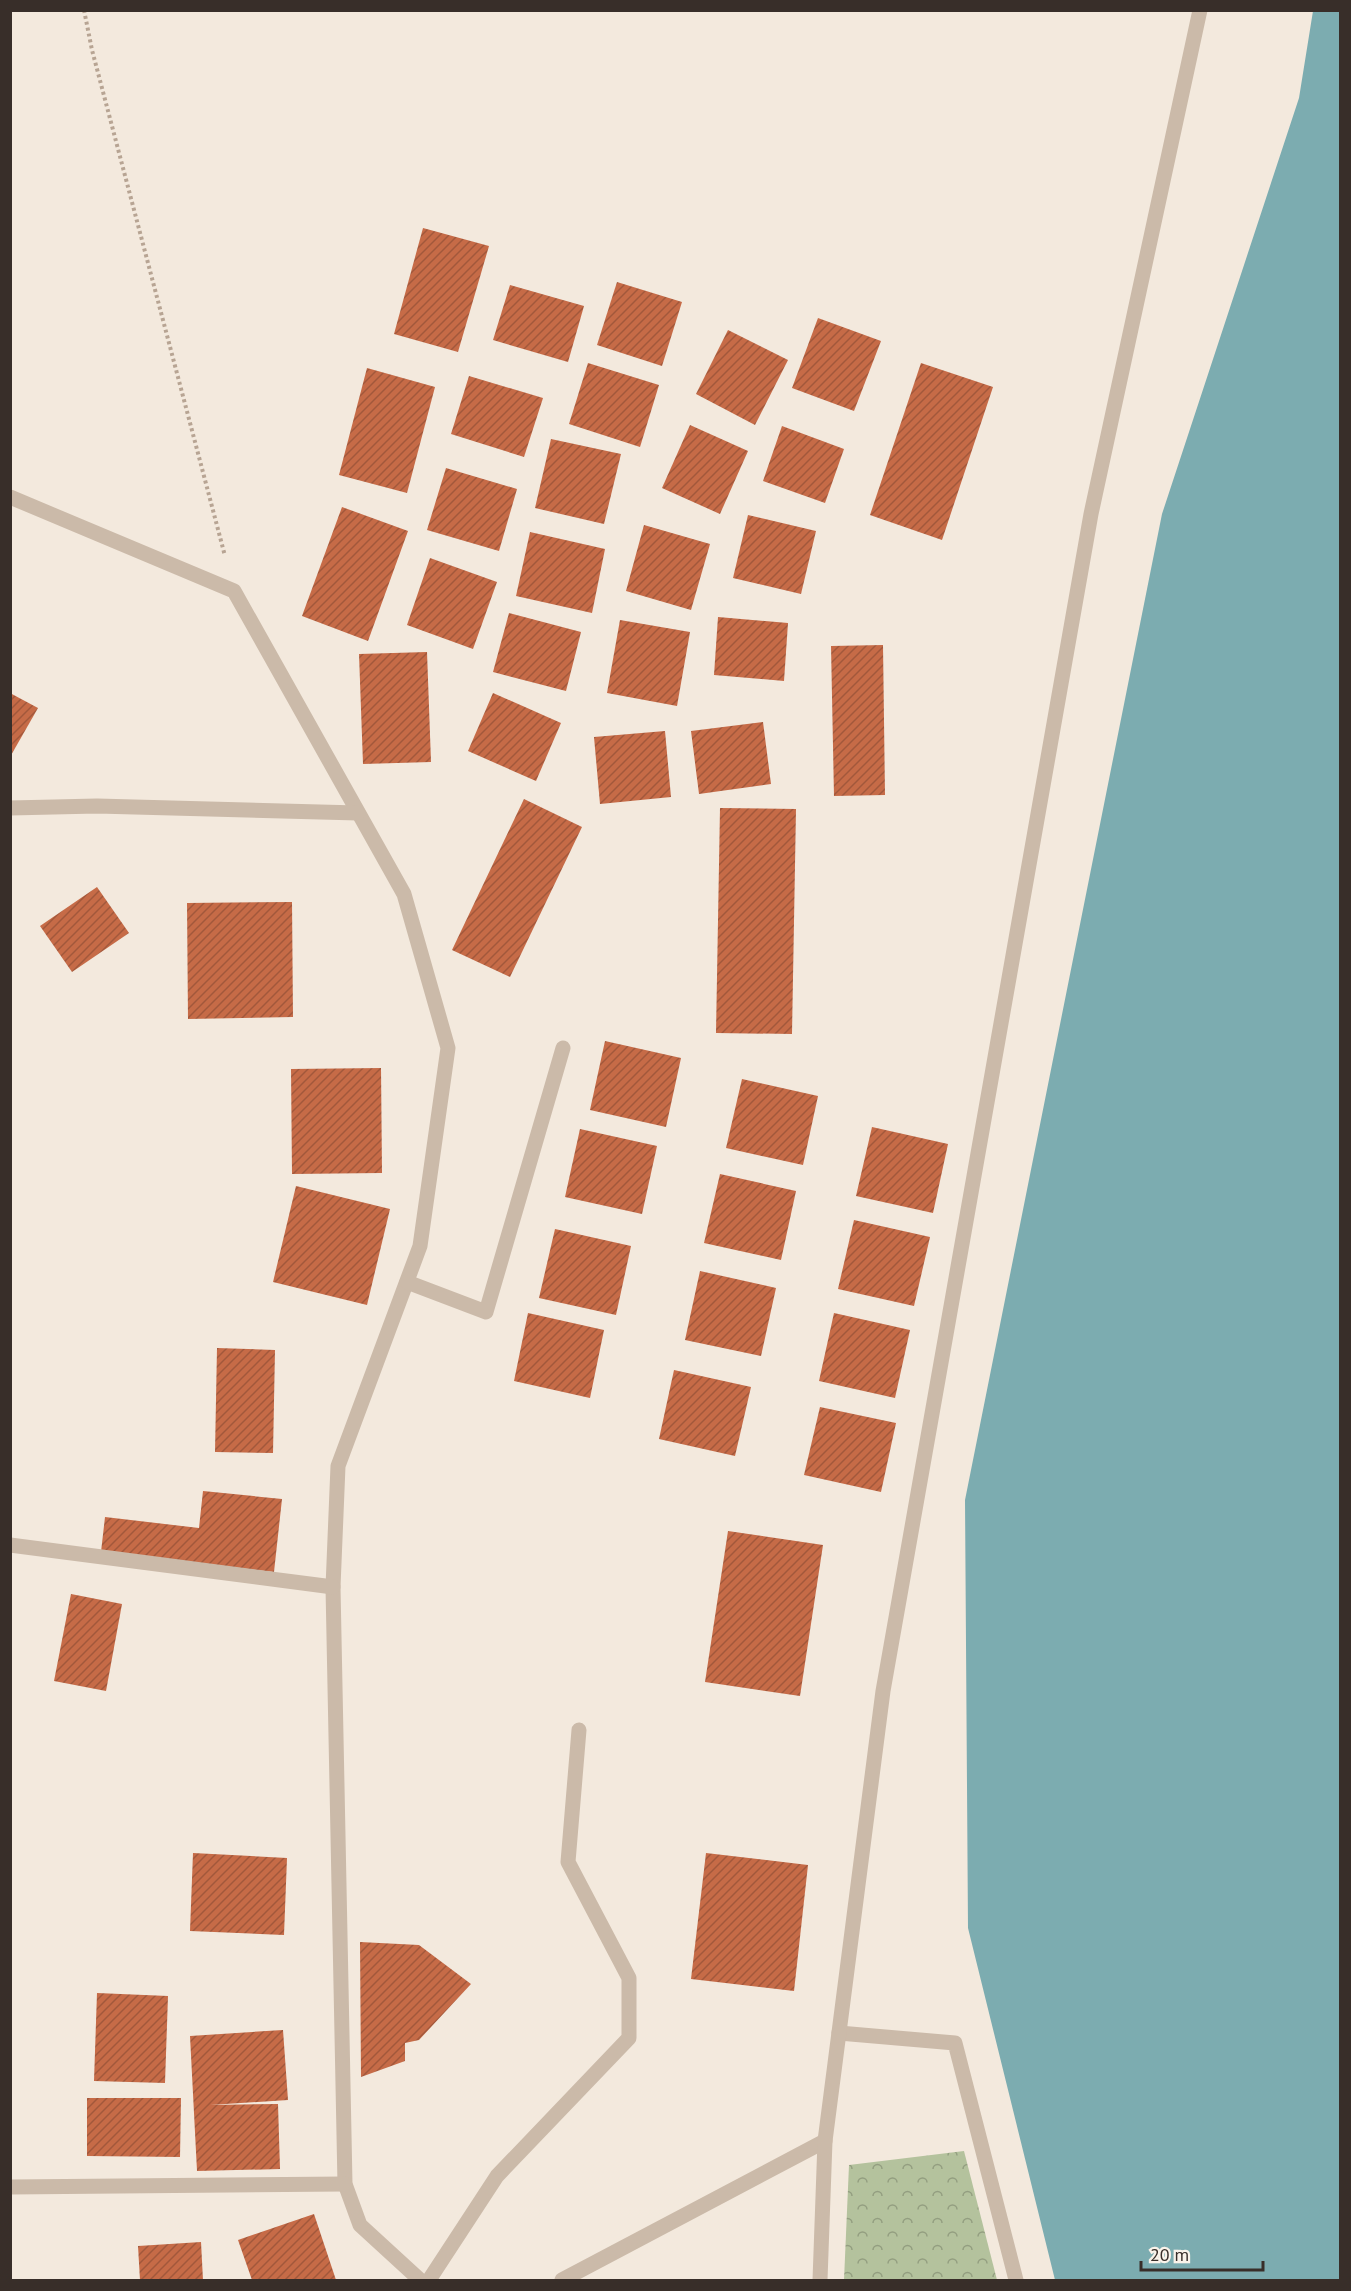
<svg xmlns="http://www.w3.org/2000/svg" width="1351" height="2291" font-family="'PT Sans',sans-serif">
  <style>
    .forest { fill: url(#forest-crowns) }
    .water { fill: #7cacb0 }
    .building { fill: url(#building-hatch) }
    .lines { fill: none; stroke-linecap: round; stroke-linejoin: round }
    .path { stroke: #b7a493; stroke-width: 4; stroke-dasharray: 3 3; stroke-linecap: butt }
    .minor { stroke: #cbbaa9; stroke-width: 15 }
  </style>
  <defs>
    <pattern id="forest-crowns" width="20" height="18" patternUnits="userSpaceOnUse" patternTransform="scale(1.5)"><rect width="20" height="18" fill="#b4c29d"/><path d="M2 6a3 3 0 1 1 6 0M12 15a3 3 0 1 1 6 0" fill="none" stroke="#939e80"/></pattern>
    <pattern id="building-hatch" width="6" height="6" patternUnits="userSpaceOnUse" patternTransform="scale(1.5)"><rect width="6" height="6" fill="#c66b47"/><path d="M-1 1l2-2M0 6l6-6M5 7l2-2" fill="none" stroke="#a2583b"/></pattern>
  </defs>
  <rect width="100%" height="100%" fill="#f3e9dd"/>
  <!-- forest -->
  <path class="forest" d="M964 2151 997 2280H844L849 2165Z"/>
  <!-- water -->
  <path class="water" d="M1313 11H1340V2280H1055L968 1928 965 1500 1162 514 1299 98Z"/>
  <!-- building -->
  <g class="building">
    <path d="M423 228 489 246 458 352 394 334Z"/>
    <path d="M617 282 682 302 662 366 597 345Z"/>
    <path d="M510 285 584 306 568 362 493 340Z"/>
    <path d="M818 318 881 341 854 411 792 388Z"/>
    <path d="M728 330 788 360 755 425 696 394Z"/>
    <path d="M588 363 659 385 640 447 569 424Z"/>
    <path d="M921 363 993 387 942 540 870 515Z"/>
    <path d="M367 368 435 387 407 493 339 475Z"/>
    <path d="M469 376 543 398 524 457 451 434Z"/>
    <path d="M690 425 748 451 720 514 662 488Z"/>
    <path d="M782 426 844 449 825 503 763 481Z"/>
    <path d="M551 439 621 454 604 524 535 508Z"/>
    <path d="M446 468 517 489 499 551 427 530Z"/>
    <path d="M342 507 408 531 368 641 302 616Z"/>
    <path d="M748 515 816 531 801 594 733 578Z"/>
    <path d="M644 525 710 544 691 610 626 591Z"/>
    <path d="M530 532 605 549 592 613 516 596Z"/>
    <path d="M430 558 497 582 473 649 407 625Z"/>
    <path d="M509 613 581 632 566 691 493 672Z"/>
    <path d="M718 617 788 623 784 681 714 675Z"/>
    <path d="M620 620 690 632 677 706 607 693Z"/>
    <path d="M883 645 885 795 834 796 831 646Z"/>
    <path d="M427 652 431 762 363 764 359 654Z"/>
    <path d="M10 693 38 708 10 757Z"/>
    <path d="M493 693 561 723 536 781 468 751Z"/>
    <path d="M763 722 771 784 699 794 691 731Z"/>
    <path d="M665 731 671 797 600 804 594 737Z"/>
    <path d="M524 799 582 827 510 977 452 950Z"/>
    <path d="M720 808 796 809 792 1034 716 1033Z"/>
    <path d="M97 887 129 933 72 972 40 926Z"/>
    <path d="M292 902 293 1017 188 1019 187 903Z"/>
    <path d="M605 1041 681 1058 666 1127 590 1110Z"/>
    <path d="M381 1068 382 1173 292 1174 291 1069Z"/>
    <path d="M742 1079 818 1096 803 1165 726 1148Z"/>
    <path d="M872 1127 948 1144 933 1213 856 1196Z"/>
    <path d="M580 1129 657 1146 642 1214 565 1197Z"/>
    <path d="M720 1174 796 1191 781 1260 704 1243Z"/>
    <path d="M296 1186 390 1209 367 1305 273 1282Z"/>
    <path d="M854 1220 930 1237 914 1306 838 1289Z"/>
    <path d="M555 1229 631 1246 616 1315 539 1298Z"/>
    <path d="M700 1271 776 1288 761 1356 685 1340Z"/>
    <path d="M528 1313 604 1330 590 1398 514 1381Z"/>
    <path d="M834 1313 910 1330 895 1398 819 1381Z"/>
    <path d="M217 1348 275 1350 273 1453 215 1452Z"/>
    <path d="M674 1370 751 1387 735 1456 659 1439Z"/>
    <path d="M820 1407 896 1423 881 1492 804 1475Z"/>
    <path d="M203 1491 282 1499 274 1572 101 1552 105 1517 199 1528Z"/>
    <path d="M728 1531 823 1545 800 1696 705 1682Z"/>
    <path d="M71 1594 122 1604 106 1691 54 1681Z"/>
    <path d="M193 1853 287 1858 284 1935 190 1931Z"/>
    <path d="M706 1853 808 1865 794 1991 691 1979Z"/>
    <path d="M360 1942 419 1945 471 1984 419 2040 405 2043V2061L361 2077Z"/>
    <path d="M97 1993 168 1996 165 2083 94 2081Z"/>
    <path d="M283 2030 288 2100 210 2105 278 2104 280 2169 197 2171 190 2036Z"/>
    <path d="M87 2098H181L180 2157 87 2156Z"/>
    <path d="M314 2214 336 2280H252L238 2240Z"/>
    <path d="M201 2242 203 2280H140L138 2246Z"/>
  </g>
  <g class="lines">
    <!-- path -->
    <path class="path" d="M84 10 92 50 225 556"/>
    <!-- minor -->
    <g class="minor">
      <path d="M10 497 234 591 404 894 448 1048 420 1246 338 1466 333 1587 345 2184 360 2225 420 2280"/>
      <path d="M10 808 97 806 358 813"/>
      <path d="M407 1282 486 1312 563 1048"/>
      <path d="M10 1545 333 1587"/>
      <path d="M839 2033 955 2043 1016 2280"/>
      <path d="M10 2187 345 2184"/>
      <path d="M429 2280 497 2176 629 2038V1978L568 1862 579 1730"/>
      <path d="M562 2280 825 2141"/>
      <path d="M820 2280 825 2141 883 1691 1091 514 1200 10"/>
    </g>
  </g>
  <!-- border -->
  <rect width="1351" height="2291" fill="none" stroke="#382e29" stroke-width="24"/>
  <!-- scale -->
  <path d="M1141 2261v9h122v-9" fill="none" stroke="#382e29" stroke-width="3"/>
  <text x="1150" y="2261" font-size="18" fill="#382e29" stroke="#faf3ea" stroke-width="4.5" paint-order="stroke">20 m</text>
</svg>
